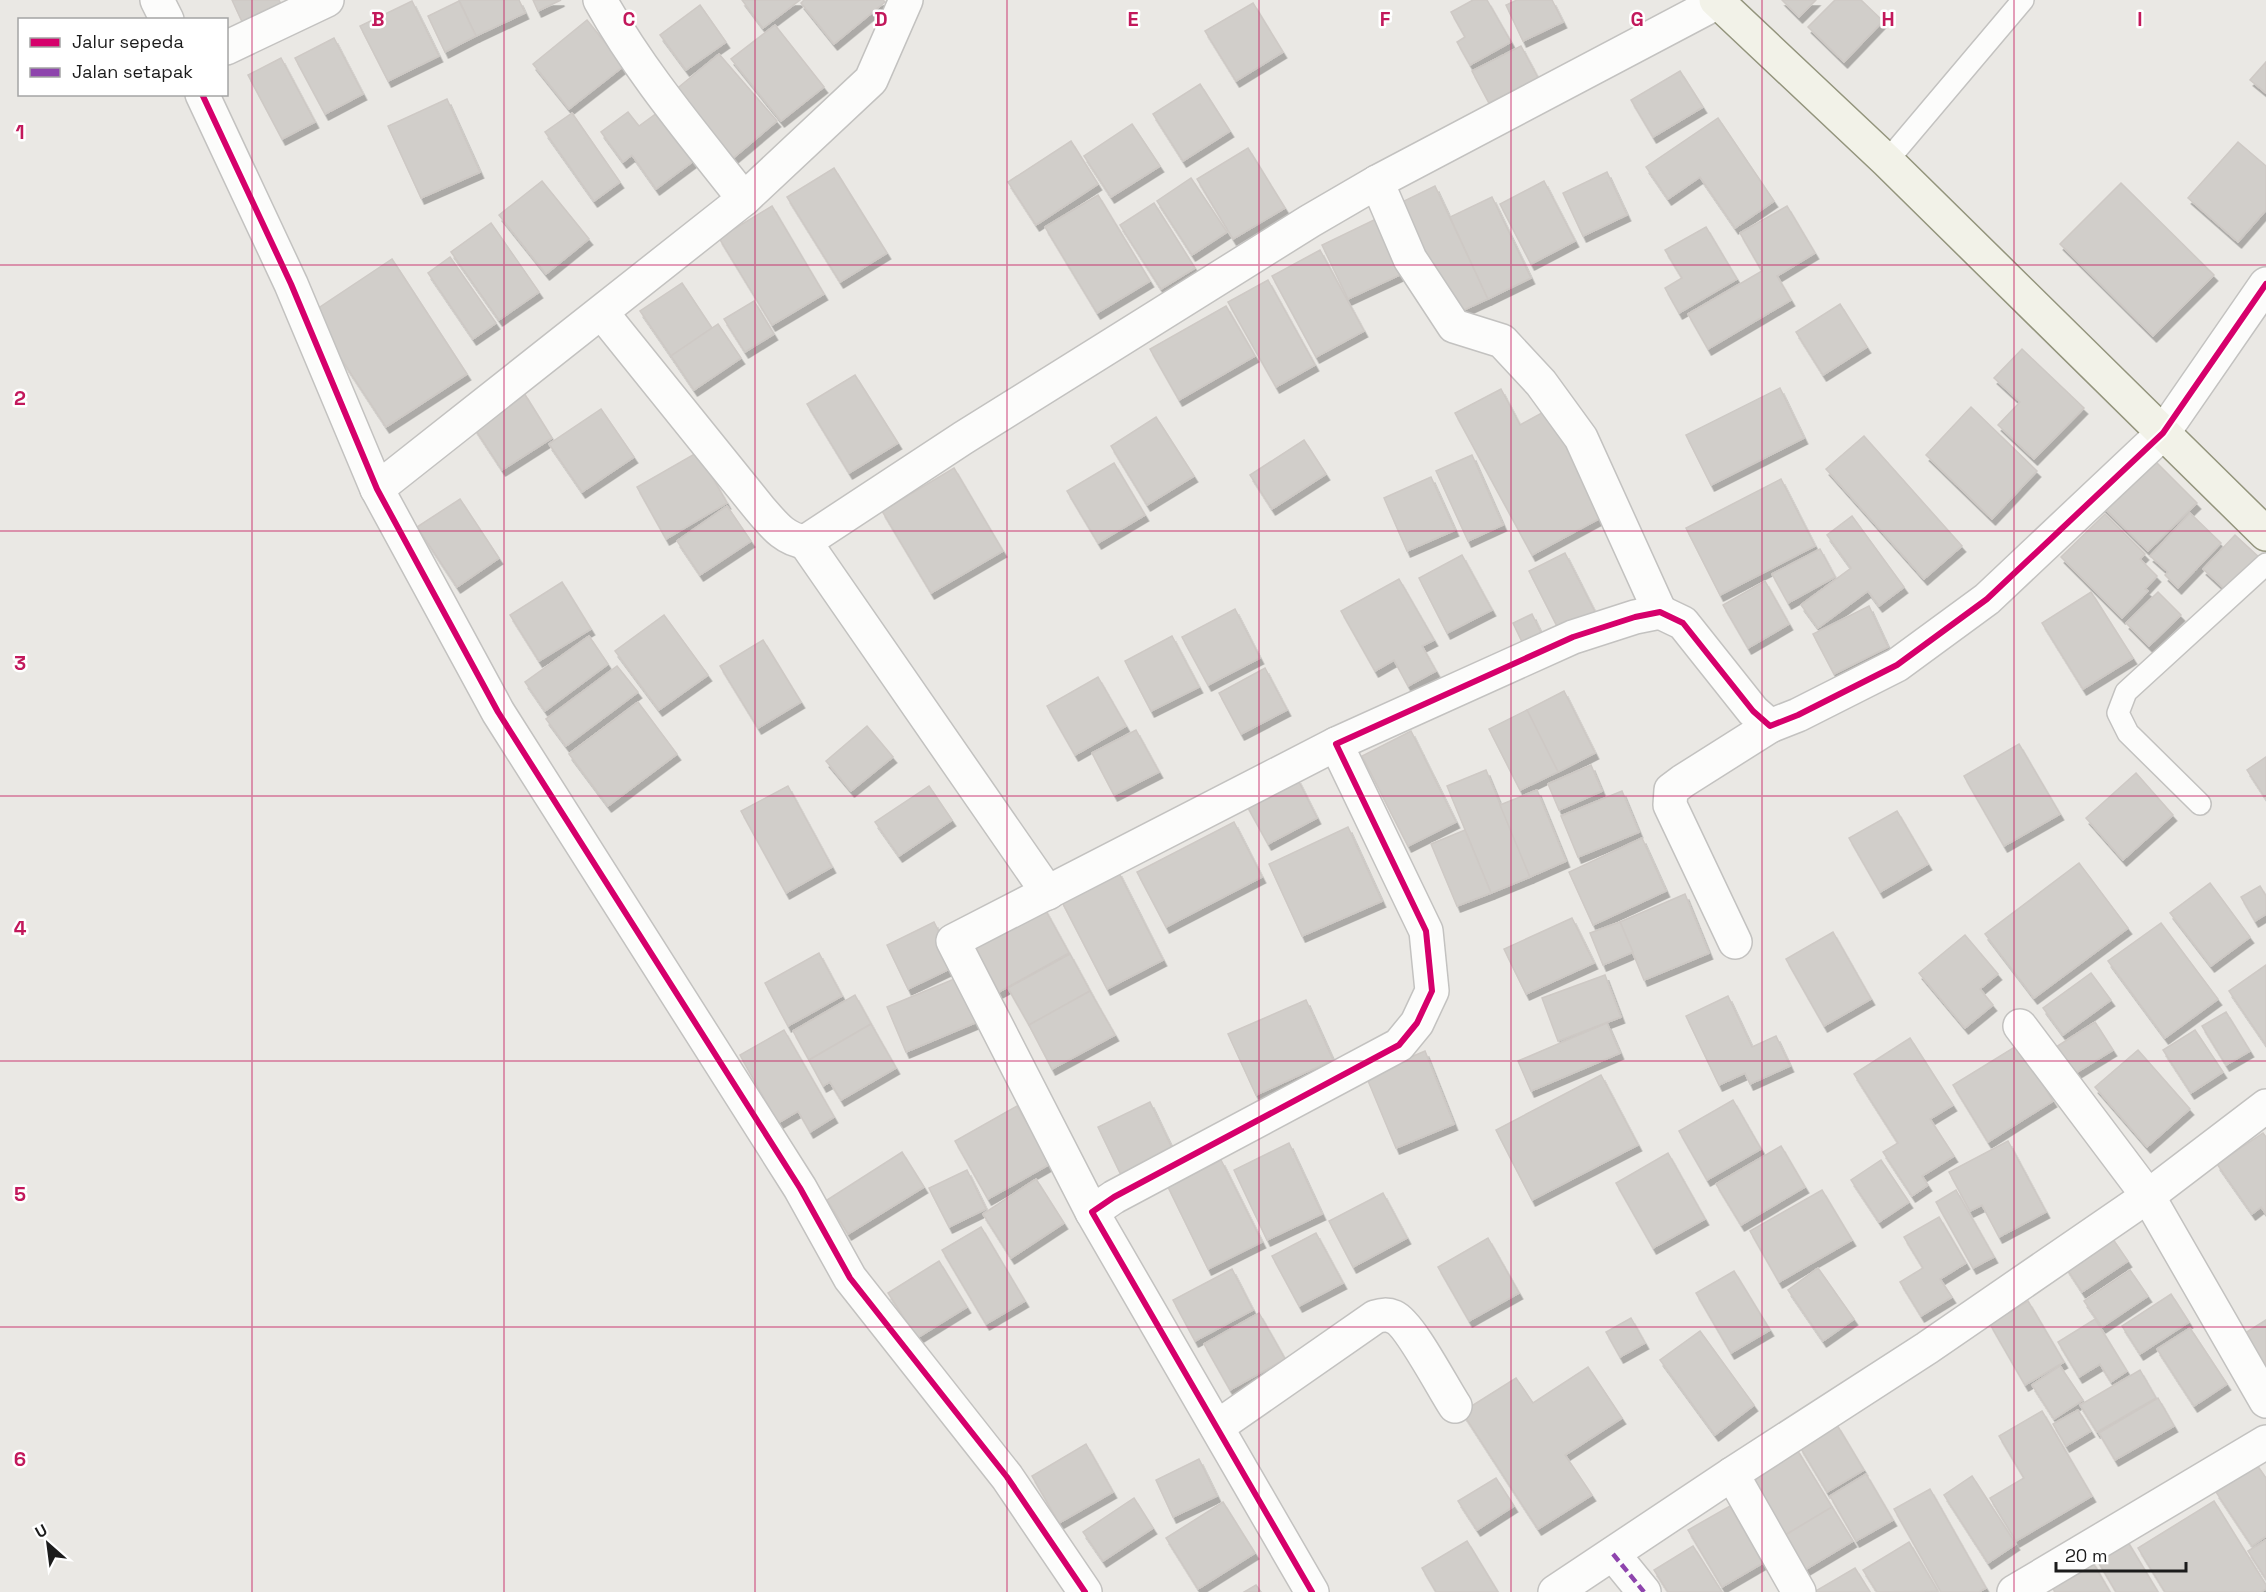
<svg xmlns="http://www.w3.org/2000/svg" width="2266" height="1592" font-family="'Space Grotesk',sans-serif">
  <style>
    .building { fill: #d1ceca; stroke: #cec9c5; stroke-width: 1.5; filter: url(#shadow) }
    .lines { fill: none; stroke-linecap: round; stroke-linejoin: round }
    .lane-casing { stroke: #c3c2c0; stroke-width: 24 }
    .street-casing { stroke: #c3c2c0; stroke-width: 36 }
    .secondary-casing { stroke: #93947c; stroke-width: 36 }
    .lane { stroke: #fcfcfb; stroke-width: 21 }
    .street { stroke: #fcfcfb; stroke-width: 33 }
    .secondary { stroke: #f2f2e8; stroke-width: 33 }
    .quiet { stroke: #8e44ad; stroke-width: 4.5; stroke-dasharray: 9 4.5; stroke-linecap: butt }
    .cycleway-casing { stroke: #fff; stroke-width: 10 }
    .cycleway { stroke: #d6006c; stroke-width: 6 }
    .grid { fill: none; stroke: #c2185b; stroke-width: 1.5; stroke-opacity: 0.55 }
    .grid-label { font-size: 20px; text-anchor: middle; font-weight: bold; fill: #c2185b; stroke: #fff; stroke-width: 5; stroke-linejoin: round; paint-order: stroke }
  </style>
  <defs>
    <filter id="shadow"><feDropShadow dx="3.5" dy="6" stdDeviation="0" flood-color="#0004"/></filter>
  </defs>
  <rect width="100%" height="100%" fill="#eae8e4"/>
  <!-- building -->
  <g class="building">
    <path d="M232 0H279L283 8 244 26Z"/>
    <path d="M519 0 525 13 476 36 459 0Z"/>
    <path d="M533 0H561L538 11Z"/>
    <path d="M742 0H800L763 28Z"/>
    <path d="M804 0H883L885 2 834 44 801 3Z"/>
    <path d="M1473 0H1487L1511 42 1470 65 1457 42 1465 37 1451 12Z"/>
    <path d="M1517 0H1552L1563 22 1523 41 1506 5Z"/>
    <path d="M1782 0H1816L1799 17Z"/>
    <path d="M1835 0H1861L1883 21 1844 62 1808 27Z"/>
    <path d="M412 1 439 56 388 81 360 26Z"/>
    <path d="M459 1 476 36 445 52 428 16Z"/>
    <path d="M1253 3 1283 52 1236 81 1205 31Z"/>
    <path d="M700 5 726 42 686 70 660 35Z"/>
    <path d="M587 20 624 66 569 109 533 64Z"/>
    <path d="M775 25 824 87 781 121 731 59Z"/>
    <path d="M334 38 363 94 325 114 295 58Z"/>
    <path d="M1521 46 1538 78 1489 103 1472 71Z"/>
    <path d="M719 54 777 121 732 159 674 91Z"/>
    <path d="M281 58 315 122 282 139 248 75Z"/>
    <path d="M2266 62V93L2250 80Z"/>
    <path d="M1680 71 1703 107 1653 137 1631 100Z"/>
    <path d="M1200 84 1230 131 1183 161 1153 114Z"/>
    <path d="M447 99 480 172 421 198 388 126Z"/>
    <path d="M661 110 696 159 656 189 632 155 623 162 601 132 628 112 639 126Z"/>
    <path d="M572 113 620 182 594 201 545 132Z"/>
    <path d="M1718 118 1774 201 1735 228 1700 177 1668 199 1646 167Z"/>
    <path d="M1132 124 1160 166 1111 197 1084 156Z"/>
    <path d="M1071 141 1098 184 1036 225 1008 182Z"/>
    <path d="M2238 142 2266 166V210L2238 242 2188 198Z"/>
    <path d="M1248 148 1285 208 1233 239 1197 179Z"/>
    <path d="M834 168 887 253 840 282 787 197Z"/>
    <path d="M1607 172 1627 215 1583 236 1563 193Z"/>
    <path d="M1191 178 1227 232 1192 255 1157 201Z"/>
    <path d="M542 181 589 239 546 274 499 215Z"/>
    <path d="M1544 181 1575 241 1531 264 1500 204Z"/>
    <path d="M2121 183 2214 275 2153 336 2060 244Z"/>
    <path d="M1435 186 1488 299 1455 314 1402 202Z"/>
    <path d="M1098 195 1150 281 1097 313 1045 227Z"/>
    <path d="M1492 197 1531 278 1488 299 1450 217Z"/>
    <path d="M1154 203 1195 268 1161 289 1120 225Z"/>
    <path d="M772 206 824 294 772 325 719 238Z"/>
    <path d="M1787 206 1815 253 1777 276 1791 300 1708 349 1688 314 1762 271 1740 233Z"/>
    <path d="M1376 219 1402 274 1348 299 1322 245Z"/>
    <path d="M491 223 539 292 499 320 451 252Z"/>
    <path d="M1706 227 1737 279 1679 313 1665 288 1682 278 1665 250Z"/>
    <path d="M1320 250 1364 331 1316 357 1272 276Z"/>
    <path d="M450 257 496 323 473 339 428 273Z"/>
    <path d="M392 259 467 374 386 427 311 313Z"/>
    <path d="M1268 280 1315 365 1276 387 1228 302Z"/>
    <path d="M682 283 712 328 671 356 640 311Z"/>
    <path d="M754 301 774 334 745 352 724 319Z"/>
    <path d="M1840 304 1867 347 1823 375 1796 332Z"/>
    <path d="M1226 306 1255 356 1179 400 1150 349Z"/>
    <path d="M718 324 741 358 694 390 671 356Z"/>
    <path d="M2022 349 2084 408 2034 459 1998 425 2020 402 1994 378Z"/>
    <path d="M855 375 898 443 849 473 807 404Z"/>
    <path d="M1780 388 1804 438 1711 485 1686 435Z"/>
    <path d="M1501 389 1520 425 1549 409 1606 515 1532 555 1455 413Z"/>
    <path d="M524 393 552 438 502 470 473 426Z"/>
    <path d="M1971 407 2037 471 1992 519 1926 455Z"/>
    <path d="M601 409 634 457 582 492 549 444Z"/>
    <path d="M1156 417 1194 476 1147 505 1111 446Z"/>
    <path d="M1864 436 1962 546 1924 579 1826 469Z"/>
    <path d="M1304 440 1326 474 1272 509 1250 475Z"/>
    <path d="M698 452 727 503 666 539 637 487Z"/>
    <path d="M2147 453 2197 503 2148 551 2098 502Z"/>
    <path d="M1472 455 1503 525 1468 541 1436 471Z"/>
    <path d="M1114 463 1145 515 1098 543 1067 491Z"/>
    <path d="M954 468 1003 551 931 593 882 511Z"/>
    <path d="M1431 477 1455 530 1407 551 1384 498Z"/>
    <path d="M1781 479 1815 546 1720 595 1686 528Z"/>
    <path d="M460 499 499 558 457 587 417 527Z"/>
    <path d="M727 506 751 541 700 575 677 541Z"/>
    <path d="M2190 513 2221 543 2178 588 2165 575 2168 572 2150 556Z"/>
    <path d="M2105 514 2145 554 2140 559 2157 576 2145 589 2148 591 2122 618 2061 557Z"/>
    <path d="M1852 516 1904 587 1879 606 1868 591 1818 628 1801 605 1851 568 1827 535Z"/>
    <path d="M2235 535 2261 559 2229 593 2203 569Z"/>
    <path d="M1820 549 1835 577 1788 603 1772 574Z"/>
    <path d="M1565 553 1598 618 1562 636 1529 571Z"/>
    <path d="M1462 555 1492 610 1447 633 1419 578Z"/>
    <path d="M1399 579 1434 640 1422 646 1436 671 1408 686 1394 660 1375 671 1341 611Z"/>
    <path d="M1765 581 1789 624 1748 648 1723 605Z"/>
    <path d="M562 582 591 629 539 661 510 615Z"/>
    <path d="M2091 592 2133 658 2083 689 2042 623Z"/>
    <path d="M2158 592 2181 615 2149 646 2126 623Z"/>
    <path d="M1869 606 1888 647 1834 674 1813 634Z"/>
    <path d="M1235 609 1260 658 1208 685 1182 637Z"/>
    <path d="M1532 614 1544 639 1525 648 1513 623Z"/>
    <path d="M664 615 708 675 659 710 615 651Z"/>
    <path d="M589 636 608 664 545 711 525 682Z"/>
    <path d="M1172 636 1199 687 1151 711 1125 661Z"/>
    <path d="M763 640 801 702 758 728 720 666Z"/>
    <path d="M617 666 638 692 566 746 546 719Z"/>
    <path d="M1265 668 1287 710 1241 734 1219 693Z"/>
    <path d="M1098 677 1126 726 1075 755 1047 706Z"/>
    <path d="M1564 691 1595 753 1558 772 1527 710Z"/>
    <path d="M638 702 677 754 608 806 569 754Z"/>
    <path d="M1527 710 1558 772 1520 790 1489 729Z"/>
    <path d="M867 726 893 757 851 791 826 761Z"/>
    <path d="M1136 730 1159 772 1114 795 1092 753Z"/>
    <path d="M1411 731 1456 822 1408 846 1362 756Z"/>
    <path d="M2019 744 2060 814 2004 846 1964 776Z"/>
    <path d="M2266 757V799L2247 770Z"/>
    <path d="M1591 765 1602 791 1559 810 1548 784Z"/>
    <path d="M1486 770 1530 877 1491 893 1447 786Z"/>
    <path d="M2136 773 2173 815 2123 860 2086 818Z"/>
    <path d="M1297 778 1317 818 1268 844 1246 804Z"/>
    <path d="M788 786 832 867 786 893 741 811Z"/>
    <path d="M929 786 952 820 899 856 875 822Z"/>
    <path d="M1537 790 1566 861 1530 877 1500 805Z"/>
    <path d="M1622 791 1639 832 1578 857 1561 816Z"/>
    <path d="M1897 811 1928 864 1880 892 1849 838Z"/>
    <path d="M1234 822 1262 877 1166 927 1137 872Z"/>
    <path d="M1348 827 1382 901 1302 936 1269 864Z"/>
    <path d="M1465 830 1491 893 1457 906 1431 844Z"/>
    <path d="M1642 838 1666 891 1593 925 1569 872Z"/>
    <path d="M2079 863 2128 928 2034 998 1985 934Z"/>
    <path d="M1118 871 1163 960 1107 989 1061 900Z"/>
    <path d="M2210 883 2250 937 2211 966 2170 913Z"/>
    <path d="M2260 886 2266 896V914L2255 921 2241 897Z"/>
    <path d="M1685 894 1709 953 1644 980 1620 922Z"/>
    <path d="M1042 904 1069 953 999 992 972 943Z"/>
    <path d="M1572 918 1594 963 1526 994 1504 949Z"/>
    <path d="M934 922 956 966 908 989 887 945Z"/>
    <path d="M1620 922 1633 952 1603 965 1590 933Z"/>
    <path d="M2161 923 2218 999 2165 1038 2108 961Z"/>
    <path d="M1833 932 1871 999 1824 1026 1786 959Z"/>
    <path d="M1965 935 1998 974 1980 989 1993 1005 1965 1028 1919 973Z"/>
    <path d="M819 953 842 996 788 1026 765 983Z"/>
    <path d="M1070 954 1090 991 1029 1025 1008 988Z"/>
    <path d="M2266 965V1045L2229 991Z"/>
    <path d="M2091 973 2111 1000 2063 1035 2043 1008Z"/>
    <path d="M1605 975 1621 1017 1558 1041 1542 998Z"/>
    <path d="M959 977 977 1022 906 1052 887 1007Z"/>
    <path d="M1090 991 1115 1035 1052 1069 1029 1025Z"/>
    <path d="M855 995 871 1024 809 1060 793 1031Z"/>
    <path d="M1728 996 1752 1047 1776 1036 1790 1066 1750 1084 1745 1073 1719 1085 1686 1016Z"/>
    <path d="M1306 1000 1333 1060 1256 1095 1228 1034Z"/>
    <path d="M2226 1012 2250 1051 2226 1065 2202 1026Z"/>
    <path d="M2095 1022 2113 1050 2074 1074 2056 1047Z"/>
    <path d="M1607 1023 1620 1053 1531 1091 1518 1061Z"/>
    <path d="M871 1024 896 1068 841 1100 830 1082 823 1086 809 1060Z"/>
    <path d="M784 1030 834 1117 810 1132 798 1111 778 1123 740 1055Z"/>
    <path d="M2195 1030 2223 1072 2191 1093 2163 1050Z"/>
    <path d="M1910 1038 1953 1105 1930 1119 1954 1156 1922 1176 1928 1185 1912 1196 1883 1152 1898 1143 1854 1074Z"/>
    <path d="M2018 1045 2053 1101 1988 1142 1953 1085Z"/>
    <path d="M2138 1050 2190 1109 2147 1147 2095 1087Z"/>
    <path d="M1425 1051 1454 1124 1396 1148 1366 1076Z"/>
    <path d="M1601 1075 1638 1145 1532 1200 1496 1130Z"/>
    <path d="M1733 1100 1761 1149 1707 1180 1679 1131Z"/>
    <path d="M1150 1102 1173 1150 1121 1175 1098 1127Z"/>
    <path d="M1017 1106 1050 1164 988 1199 955 1141Z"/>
    <path d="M2263 1133 2266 1137V1214L2261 1207 2252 1214 2217 1164Z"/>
    <path d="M2008 1141 2046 1212 1999 1237 1982 1205 1970 1211 1949 1172Z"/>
    <path d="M1289 1143 1322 1214 1267 1240 1234 1170Z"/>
    <path d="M1781 1146 1805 1187 1741 1225 1716 1184Z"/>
    <path d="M902 1152 924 1187 848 1234 827 1200Z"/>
    <path d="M1668 1153 1705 1219 1653 1248 1616 1183Z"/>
    <path d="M1221 1160 1262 1242 1208 1269 1168 1187Z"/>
    <path d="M1881 1160 1909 1202 1879 1222 1851 1180Z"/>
    <path d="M967 1170 986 1209 949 1227 929 1188Z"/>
    <path d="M1036 1179 1064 1223 1011 1258 983 1214Z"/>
    <path d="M1822 1190 1852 1240 1779 1282 1750 1231Z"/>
    <path d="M1956 1190 1994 1257 1973 1268 1936 1202Z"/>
    <path d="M1383 1193 1407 1238 1353 1267 1329 1221Z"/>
    <path d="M1939 1217 1966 1263 1940 1279 1952 1297 1921 1316 1900 1282 1923 1268 1904 1237Z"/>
    <path d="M981 1227 1025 1301 986 1324 942 1250Z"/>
    <path d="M1316 1233 1343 1283 1299 1306 1272 1256Z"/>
    <path d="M2110 1235 2128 1261 2082 1292 2065 1266Z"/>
    <path d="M1488 1238 1519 1293 1469 1321 1438 1267Z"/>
    <path d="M939 1261 967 1307 917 1338 888 1293Z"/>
    <path d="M1818 1268 1854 1319 1823 1341 1788 1290Z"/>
    <path d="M1232 1269 1253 1310 1195 1341 1173 1300Z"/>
    <path d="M2130 1270 2148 1296 2102 1327 2084 1301Z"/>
    <path d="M1734 1271 1770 1330 1731 1353 1696 1293Z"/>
    <path d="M2171 1294 2189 1322 2140 1354 2122 1326Z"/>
    <path d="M2028 1301 2064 1362 2025 1385 1990 1324Z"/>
    <path d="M1259 1313 1285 1359 1230 1390 1204 1344Z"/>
    <path d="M1631 1318 1645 1343 1620 1357 1606 1332Z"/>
    <path d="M2095 1319 2127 1371 2111 1382 2100 1364 2079 1377 2058 1342Z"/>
    <path d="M2266 1320V1374L2242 1335Z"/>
    <path d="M2190 1328 2227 1384 2194 1406 2157 1349Z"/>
    <path d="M1700 1331 1754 1405 1715 1435 1660 1360Z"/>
    <path d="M2060 1366 2083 1400 2054 1419 2032 1385Z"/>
    <path d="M1588 1367 1622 1418 1565 1455 1592 1495 1538 1529 1462 1412 1516 1378 1533 1403Z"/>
    <path d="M2140 1370 2156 1398 2097 1432 2080 1405Z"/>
    <path d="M2158 1398 2174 1426 2115 1460 2099 1433Z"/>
    <path d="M2078 1410 2091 1431 2066 1446 2053 1424Z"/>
    <path d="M2042 1411 2092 1496 2016 1541 1990 1498 2024 1478 1999 1436Z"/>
    <path d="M1837 1425 1864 1470 1827 1492 1800 1447Z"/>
    <path d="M1086 1444 1113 1492 1059 1523 1032 1476Z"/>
    <path d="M1796 1448 1832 1507 1782 1537 1747 1477Z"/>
    <path d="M1199 1459 1217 1496 1173 1517 1156 1480Z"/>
    <path d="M2257 1465 2266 1478V1536L2252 1546 2216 1492Z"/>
    <path d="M1866 1474 1893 1520 1856 1541 1830 1496Z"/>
    <path d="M1972 1476 2016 1544 1988 1563 1944 1495Z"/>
    <path d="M1496 1478 1514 1506 1477 1530 1458 1501Z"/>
    <path d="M1930 1489 1986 1588 1979 1592H1941L1894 1509Z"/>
    <path d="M1134 1498 1153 1528 1103 1561 1083 1532Z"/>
    <path d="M2214 1501 2266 1585V1589L2260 1592H2165L2138 1548Z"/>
    <path d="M1223 1502 1255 1553 1198 1589 1166 1538Z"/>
    <path d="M1730 1506 1763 1563 1722 1587 1688 1530Z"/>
    <path d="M1832 1507 1853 1541 1803 1571 1782 1537Z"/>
    <path d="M2126 1539 2158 1592H2116L2096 1558Z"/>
    <path d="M2266 1540V1579L2248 1551Z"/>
    <path d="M1467 1541 1498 1592H1436L1422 1568Z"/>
    <path d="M1909 1542 1938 1591 1877 1592 1863 1570Z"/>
    <path d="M1693 1546 1722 1592H1668L1654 1570Z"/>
    <path d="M2092 1561 2110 1592H2055L2051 1585Z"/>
    <path d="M1855 1568 1870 1592H1814Z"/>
    <path d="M1256 1585 1261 1592H1244Z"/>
  </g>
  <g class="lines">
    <!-- lane casing -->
    <g class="lane-casing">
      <g id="lane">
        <path d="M1887 161 2023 0"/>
        <path d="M2200 804 2128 733 2118 713 2126 692 2266 564"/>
      </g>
    </g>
    <!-- street casing -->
    <g class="street-casing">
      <g id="street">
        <path d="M157 0 167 20"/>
        <path d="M600 0C640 72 693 134 744 199"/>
        <path d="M226 48 327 0"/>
        <path d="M202 94 291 284 377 489 498 712 800 1188 850 1278 1007 1477 1085 1592"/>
        <path d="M1377 182 1410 259 1454 326 1502 341 1541 383 1581 438 1660 612"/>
        <path d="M602 313 760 509C774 525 784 539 805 542L963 438 1310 221 1377 182 1718 2"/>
        <path d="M377 489 744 199 871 80 906 0"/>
        <path d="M805 542 1048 893"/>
        <path d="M1735 942 1670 805 1671 790 1683 781 1770 726"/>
        <path d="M2020 1026 2148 1196 2266 1401"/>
        <path d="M1092 1212 953 941 1336 744"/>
        <path d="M1217 1427 1375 1317C1382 1315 1387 1314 1394 1317 1410 1324 1443 1388 1455 1406"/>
        <path d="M1732 1474 1799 1592"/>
        <path d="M1613 1554 1644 1592"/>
        <path d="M1312 1592 1092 1212 1114 1197 1399 1045 1417 1023 1432 991 1426 931 1336 744 1573 637 1635 617 1660 612 1683 623 1753 711 1770 726 1798 715 1897 665 1987 599 2163 433 2266 284"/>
        <path d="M1555 1592 1732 1474 1927 1348 2148 1196 2266 1106"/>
        <path d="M2014 1592 2266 1442"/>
      </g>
    </g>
    <!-- secondary casing -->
    <g class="secondary-casing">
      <path id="secondary" d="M1716 0 1887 161 2266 534"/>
    </g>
    <!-- lane -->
    <use href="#lane" class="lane"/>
    <!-- street -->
    <use href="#street" class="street"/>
    <!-- secondary -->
    <use href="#secondary" class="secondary"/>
    <!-- quiet -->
    <path class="quiet" d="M1613 1554 1644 1592"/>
    <!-- cycleway casing -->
    <g class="cycleway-casing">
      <g id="cycleway">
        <path d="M202 94 291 284 377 489 498 712 800 1188 850 1278 1007 1477 1085 1592"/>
        <path d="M1312 1592 1092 1212 1114 1197 1399 1045 1417 1023 1432 991 1426 931 1336 744 1573 637 1635 617 1660 612 1683 623 1753 711 1770 726 1798 715 1897 665 1987 599 2163 433 2266 284"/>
      </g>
    </g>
    <!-- cycleway -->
    <use href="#cycleway" class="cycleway"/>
  </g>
  <!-- grid -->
  <path class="grid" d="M252 0V1592M504 0V1592M755 0V1592M1007 0V1592M1259 0V1592M1511 0V1592M1762 0V1592M2014 0V1592M0 265H2266M0 531H2266M0 796H2266M0 1061H2266M0 1327H2266"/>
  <g class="grid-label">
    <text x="378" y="26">B</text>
    <text x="629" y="26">C</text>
    <text x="881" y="26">D</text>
    <text x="1133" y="26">E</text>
    <text x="1385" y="26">F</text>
    <text x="1637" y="26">G</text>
    <text x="1888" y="26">H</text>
    <text x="2140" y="26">I</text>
    <text x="20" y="139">1</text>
    <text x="20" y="405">2</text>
    <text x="20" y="670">3</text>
    <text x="20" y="935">4</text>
    <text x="20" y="1201">5</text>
    <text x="20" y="1466">6</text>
  </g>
  <!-- legend -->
  <rect x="18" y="18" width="210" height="78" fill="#ffffff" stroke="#a4a4a4" stroke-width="1.5"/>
  <rect x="30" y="38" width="30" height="9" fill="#d6006c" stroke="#a4a4a4" stroke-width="1.5"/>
  <text x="72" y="48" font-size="18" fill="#1c1c1c">Jalur sepeda</text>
  <rect x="30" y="68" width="30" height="9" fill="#8e44ad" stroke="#a4a4a4" stroke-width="1.5"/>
  <text x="72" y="78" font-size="18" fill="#1c1c1c">Jalan setapak</text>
  <!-- north arrow -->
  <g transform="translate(48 1544) rotate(332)" stroke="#ffffff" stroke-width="4.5" paint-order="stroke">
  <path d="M0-4.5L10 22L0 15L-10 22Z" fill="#1c1c1c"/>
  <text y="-9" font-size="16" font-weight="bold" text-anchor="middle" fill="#1c1c1c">U</text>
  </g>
  <!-- scale -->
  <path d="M2056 1562v9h130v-9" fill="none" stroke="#1c1c1c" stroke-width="3"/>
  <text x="2065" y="1562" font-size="18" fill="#1c1c1c" stroke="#ffffff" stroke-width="4.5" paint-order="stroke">20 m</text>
</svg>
